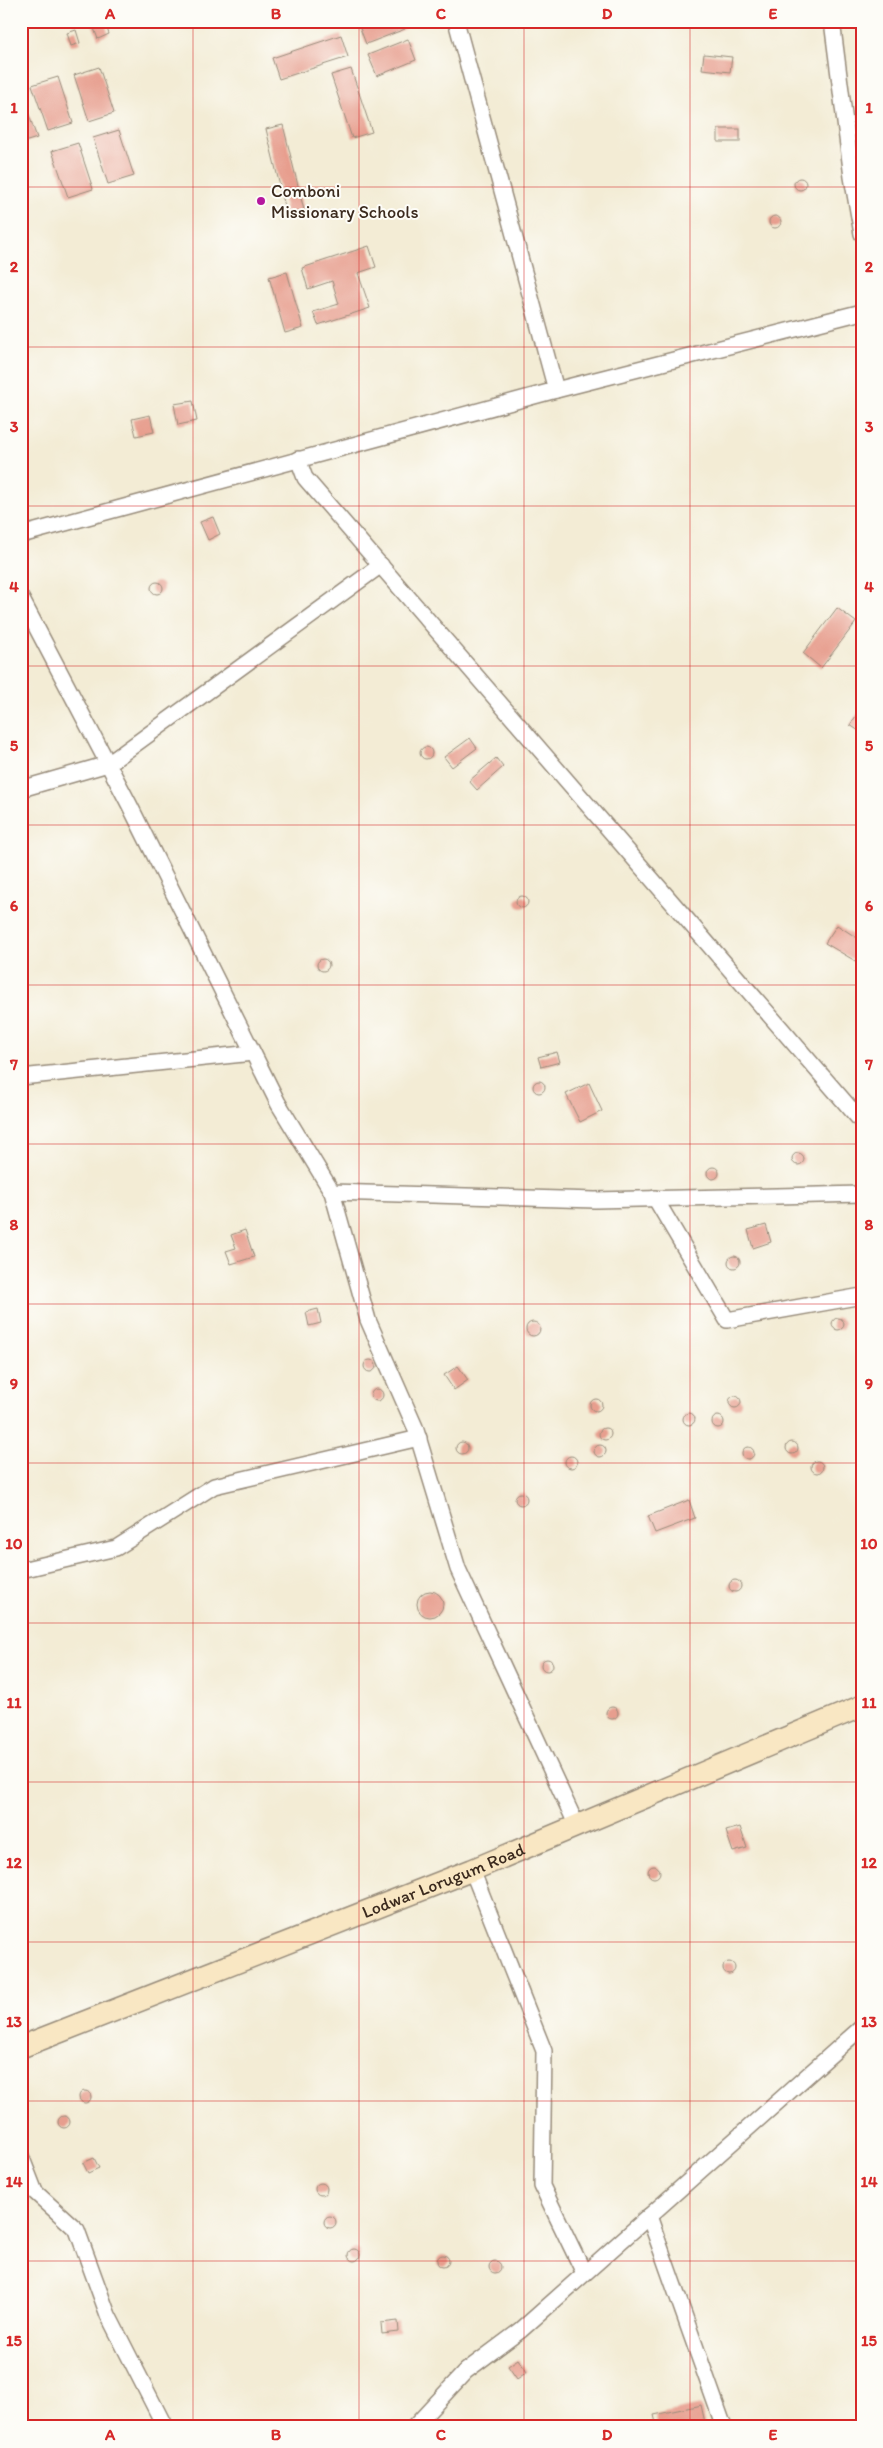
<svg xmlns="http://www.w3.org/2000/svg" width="883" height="2448" font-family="Itim,sans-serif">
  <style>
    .building { fill: #e79e8e }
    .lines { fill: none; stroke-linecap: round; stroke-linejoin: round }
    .street-casing { stroke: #978b7a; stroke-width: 18 }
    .secondary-casing { stroke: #978b7a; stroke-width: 24 }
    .street { stroke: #fff; stroke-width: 15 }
    .secondary { stroke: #f9e7c3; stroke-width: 21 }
    .grid { fill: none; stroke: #d62828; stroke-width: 1; stroke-opacity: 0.55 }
    .poi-dot { fill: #b5179e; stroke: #fdfcf7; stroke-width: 2 }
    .labels { text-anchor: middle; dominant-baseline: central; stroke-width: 4; stroke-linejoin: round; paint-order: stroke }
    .poi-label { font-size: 18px; fill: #3b2a1e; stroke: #fdfcf7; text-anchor: start }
    .street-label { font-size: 18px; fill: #3b2a1e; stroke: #fdfcf7 }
    .neatline { fill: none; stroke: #d62828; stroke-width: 2 }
    .grid-label { font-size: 16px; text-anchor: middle; font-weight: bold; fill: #d62828 }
  </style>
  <rect width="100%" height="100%" fill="#fdfcf7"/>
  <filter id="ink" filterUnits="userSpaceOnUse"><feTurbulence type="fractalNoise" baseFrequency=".02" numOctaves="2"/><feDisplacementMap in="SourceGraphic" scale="10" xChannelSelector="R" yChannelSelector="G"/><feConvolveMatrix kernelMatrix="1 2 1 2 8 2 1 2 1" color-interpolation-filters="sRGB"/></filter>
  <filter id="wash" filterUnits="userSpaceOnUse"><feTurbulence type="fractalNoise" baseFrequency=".0096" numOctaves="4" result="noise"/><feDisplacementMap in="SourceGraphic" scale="20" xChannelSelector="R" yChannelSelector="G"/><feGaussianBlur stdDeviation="1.12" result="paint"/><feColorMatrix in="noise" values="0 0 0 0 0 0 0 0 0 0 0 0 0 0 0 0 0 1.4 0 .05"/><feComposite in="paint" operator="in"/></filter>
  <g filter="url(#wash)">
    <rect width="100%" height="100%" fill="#f3ecd5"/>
    <g id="blocks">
      <!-- building -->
      <g class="building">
        <path d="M98 21H104L109 34 98 39 92 23Z"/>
        <path d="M364 21H402L405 29 366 44 358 23Z"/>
        <path d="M76 30 80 43 71 46 67 33Z"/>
        <path d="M341 35 348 57 279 79 272 58Z"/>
        <path d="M408 39 416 60 377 76 368 55Z"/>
        <path d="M704 54 732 57 730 72 702 69Z"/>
        <path d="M99 67 114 113 89 121 74 75Z"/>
        <path d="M351 69 372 132 352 138 331 75Z"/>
        <path d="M58 77 73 123 48 131 32 85Z"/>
        <path d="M21 92 37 138 21 143Z"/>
        <path d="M283 125 304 210 287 215 266 129Z"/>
        <rect x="718" y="129" width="22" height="13"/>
        <path d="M119 130 134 176 108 184 93 138Z"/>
        <path d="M78 143 93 189 68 197 52 151Z"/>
        <path d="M21 161 27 176 21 178Z"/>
        <circle cx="800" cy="184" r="6"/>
        <circle cx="775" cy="222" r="6"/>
        <path d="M369 246 376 267 358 273 370 308 318 325 313 312 339 304 332 281 308 289 302 268Z"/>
        <path d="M287 272 303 328 285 333 269 277Z"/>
        <path d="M193 401 197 421 178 425 174 404Z"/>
        <path d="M150 415 154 432 136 436 132 419Z"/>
        <path d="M213 517 220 534 208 540 200 522Z"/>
        <circle cx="157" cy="588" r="6"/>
        <path d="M837 608 856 622 821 668 803 653Z"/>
        <path d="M862 707V733L850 725Z"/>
        <path d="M470 738 477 748 452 767 444 757Z"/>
        <circle cx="426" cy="753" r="6"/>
        <path d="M496 758 503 767 477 790 469 781Z"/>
        <circle cx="522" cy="902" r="6"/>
        <path d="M837 925 862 941V965L825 943Z"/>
        <circle cx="323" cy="965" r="6"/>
        <path d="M557 1052 560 1062 541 1067 538 1057Z"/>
        <circle cx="539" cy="1087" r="6"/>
        <path d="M589 1083 602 1111 580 1122 566 1094Z"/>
        <circle cx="798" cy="1159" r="6"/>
        <circle cx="713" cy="1173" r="6"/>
        <path d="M766 1225 771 1242 753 1248 748 1230Z"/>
        <path d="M245 1230 254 1257 231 1264 226 1251 236 1248 231 1235Z"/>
        <circle cx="734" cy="1262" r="6"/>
        <path d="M318 1309 321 1323 309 1326 306 1312Z"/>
        <circle cx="838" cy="1324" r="6"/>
        <circle cx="533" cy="1329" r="7"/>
        <circle cx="370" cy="1366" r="6"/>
        <path d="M458 1366 468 1380 454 1390 444 1375Z"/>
        <circle cx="377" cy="1395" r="6"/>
        <circle cx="735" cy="1402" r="6"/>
        <circle cx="596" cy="1405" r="6"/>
        <circle cx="689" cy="1419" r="6"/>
        <circle cx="718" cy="1422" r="6"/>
        <circle cx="605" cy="1434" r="6"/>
        <circle cx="462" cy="1448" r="6"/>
        <circle cx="792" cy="1448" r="6"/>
        <circle cx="600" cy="1451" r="6"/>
        <circle cx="748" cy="1453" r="6"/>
        <circle cx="571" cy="1462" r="6"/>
        <circle cx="817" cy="1467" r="6"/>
        <circle cx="521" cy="1499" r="6"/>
        <path d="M689 1500 695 1518 655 1533 648 1516Z"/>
        <circle cx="735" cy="1586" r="6"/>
        <circle cx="430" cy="1604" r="13"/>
        <circle cx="547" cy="1665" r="6"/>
        <circle cx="612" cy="1713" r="6"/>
        <path d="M740 1827 747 1848 733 1852 726 1831Z"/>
        <circle cx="654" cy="1872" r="6"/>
        <circle cx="729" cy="1968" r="6"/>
        <circle cx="85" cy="2097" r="6"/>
        <circle cx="64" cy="2122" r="6"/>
        <path d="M94 2158 99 2168 88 2173 83 2163Z"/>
        <circle cx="321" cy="2189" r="6"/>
        <circle cx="330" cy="2222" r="6"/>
        <circle cx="354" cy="2255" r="6"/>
        <circle cx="443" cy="2261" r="6"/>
        <circle cx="495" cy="2267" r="6"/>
        <path d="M398 2321 399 2332 382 2334 381 2323Z"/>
        <path d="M518 2359 527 2372 517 2379 508 2366Z"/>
        <path d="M701 2405 706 2427H657L654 2415Z"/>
      </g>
    </g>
  </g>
  <g filter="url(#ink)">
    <use href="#blocks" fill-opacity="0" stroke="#978b7a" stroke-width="1"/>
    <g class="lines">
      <!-- street casing -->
      <g class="street-casing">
        <g id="street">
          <path d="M456 21 556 390"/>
          <path d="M832 21 852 177 862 234"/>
          <path d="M298 459 305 478 862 1122"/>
          <path d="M21 535 556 390 862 312"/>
          <path d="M21 598 129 804 278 1103 332 1192 595 1200 862 1194"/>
          <path d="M21 789 108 764 381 565"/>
          <path d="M21 1077 253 1053"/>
          <path d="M332 1192 368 1320 415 1427 458 1569 577 1826"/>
          <path d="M655 1198 727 1320 862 1296"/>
          <path d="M21 1570 116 1548 214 1486 419 1438"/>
          <path d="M472 1870 544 2051 542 2186 584 2273"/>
          <path d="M21 2156 35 2192 77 2230 108 2315 165 2427"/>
          <path d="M649 2216 724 2427"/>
          <path d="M414 2427 466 2371 521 2330 862 2027"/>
        </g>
      </g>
      <!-- secondary casing -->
      <g class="secondary-casing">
        <g id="secondary">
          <path id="s1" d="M21 2047 472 1870 862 1706"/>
        </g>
      </g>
      <!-- street -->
      <use href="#street" class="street"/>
      <!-- secondary -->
      <use href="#secondary" class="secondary"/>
    </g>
  </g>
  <!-- grid -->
  <path class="grid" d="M193 21V2427M359 21V2427M524 21V2427M690 21V2427M21 187H862M21 347H862M21 506H862M21 666H862M21 825H862M21 985H862M21 1144H862M21 1304H862M21 1463H862M21 1623H862M21 1782H862M21 1942H862M21 2101H862M21 2261H862"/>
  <!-- markers -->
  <circle class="poi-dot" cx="261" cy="201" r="5"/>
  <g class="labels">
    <!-- poi labels -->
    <g class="poi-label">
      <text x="271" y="191">Comboni<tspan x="271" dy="21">Missionary Schools</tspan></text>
    </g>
    <!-- street labels -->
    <g class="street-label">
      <text stroke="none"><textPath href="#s1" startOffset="454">Lodwar Lorugum Road</textPath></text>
    </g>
  </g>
  <!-- margin -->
  <rect width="883" height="2448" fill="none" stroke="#fdfcf7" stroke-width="55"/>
  <rect x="28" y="28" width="828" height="2392" class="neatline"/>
  <g class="grid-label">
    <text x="110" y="19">A</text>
    <text x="276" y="19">B</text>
    <text x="441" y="19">C</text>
    <text x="607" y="19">D</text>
    <text x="773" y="19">E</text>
    <text x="14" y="113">1</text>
    <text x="869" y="113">1</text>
    <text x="14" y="272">2</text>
    <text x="869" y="272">2</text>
    <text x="14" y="432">3</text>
    <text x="869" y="432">3</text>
    <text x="14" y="592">4</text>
    <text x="869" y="592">4</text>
    <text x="14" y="751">5</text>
    <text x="869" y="751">5</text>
    <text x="14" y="911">6</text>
    <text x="869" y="911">6</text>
    <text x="14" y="1070">7</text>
    <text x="869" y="1070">7</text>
    <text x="14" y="1230">8</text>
    <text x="869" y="1230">8</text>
    <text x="14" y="1389">9</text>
    <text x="869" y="1389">9</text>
    <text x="14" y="1549">10</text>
    <text x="869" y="1549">10</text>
    <text x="14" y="1708">11</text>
    <text x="869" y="1708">11</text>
    <text x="14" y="1868">12</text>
    <text x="869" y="1868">12</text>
    <text x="14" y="2027">13</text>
    <text x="869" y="2027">13</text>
    <text x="14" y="2187">14</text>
    <text x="869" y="2187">14</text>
    <text x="14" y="2346">15</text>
    <text x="869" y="2346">15</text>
    <text x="110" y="2440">A</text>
    <text x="276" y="2440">B</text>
    <text x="441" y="2440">C</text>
    <text x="607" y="2440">D</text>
    <text x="773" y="2440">E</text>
  </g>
</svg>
